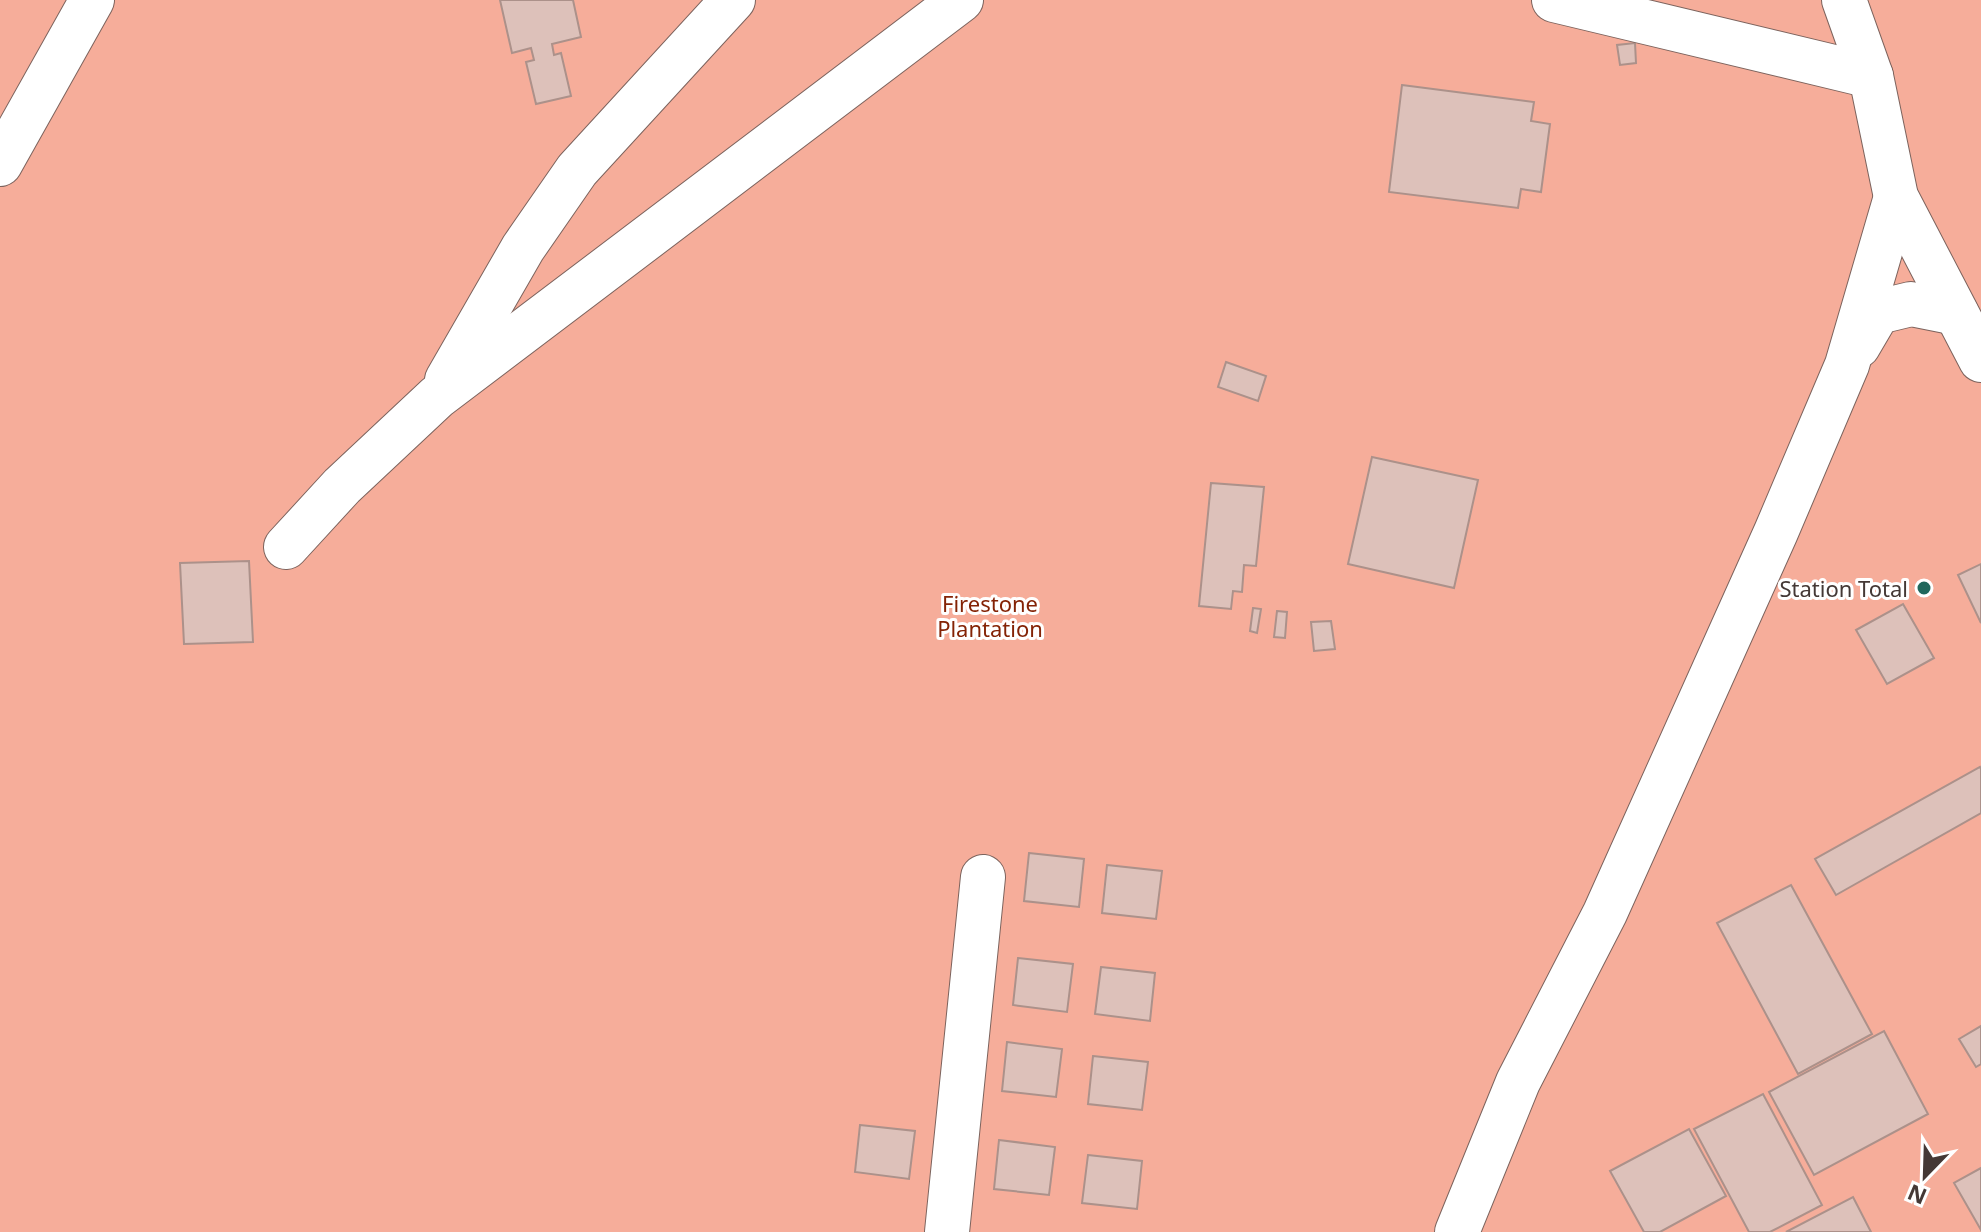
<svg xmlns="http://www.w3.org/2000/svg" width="1981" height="1232" font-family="'Noto Sans',sans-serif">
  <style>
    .green { fill: #f6ad9a }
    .building { fill: #ddc1ba; stroke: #ac918a; stroke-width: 2 }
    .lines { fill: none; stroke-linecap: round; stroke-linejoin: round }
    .minor-casing { stroke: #7c635d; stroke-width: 46 }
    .major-casing { stroke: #7c635d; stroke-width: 46 }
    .minor { stroke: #fff; stroke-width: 44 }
    .major { stroke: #fff; stroke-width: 44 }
    .poi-dot { fill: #20675c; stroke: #fff; stroke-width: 3 }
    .labels { text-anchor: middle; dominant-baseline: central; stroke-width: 6; stroke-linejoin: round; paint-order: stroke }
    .poi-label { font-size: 22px; fill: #443835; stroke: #fff; text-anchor: end }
    .park-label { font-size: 22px; fill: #842306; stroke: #fff }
  </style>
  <rect width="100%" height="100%" fill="#fcf0ed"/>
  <!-- green -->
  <rect class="green" x="0" y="0" width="1981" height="1232"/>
  <!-- building -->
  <g class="building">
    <path d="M500 0H573L581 37 552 44 554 55 561 53 571 96 536 104 526 62 534 60 531 48 512 53Z"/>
    <path d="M1635 43 1636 63 1620 65 1617 45Z"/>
    <path d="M1402 85 1534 102 1531 121 1550 124 1541 192 1521 189 1518 208 1389 192Z"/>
    <path d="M1226 362 1266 376 1258 401 1218 387Z"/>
    <path d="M1372 457 1478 480 1454 588 1348 564Z"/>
    <path d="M1211 483 1264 487 1256 566 1244 565 1242 592 1233 591 1231 609 1199 606Z"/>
    <path d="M249 561 253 642 184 644 180 563Z"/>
    <path d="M1981 564V623L1958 575Z"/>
    <path d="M1903 604 1934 658 1887 684 1856 630Z"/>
    <path d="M1253 608 1261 609 1257 633 1250 631Z"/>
    <path d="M1277 611 1287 612 1285 638 1274 637Z"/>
    <path d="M1331 621 1335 649 1314 651 1311 622Z"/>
    <path d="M1980 767 1981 769V813L1836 895 1815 859Z"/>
    <path d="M1029 853 1084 859 1079 907 1024 901Z"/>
    <path d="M1107 865 1162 871 1156 919 1102 913Z"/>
    <path d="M1791 885 1872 1034 1798 1074 1717 923Z"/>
    <path d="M1018 958 1073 964 1067 1012 1013 1005Z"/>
    <path d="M1101 967 1155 973 1150 1021 1095 1014Z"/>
    <path d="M1981 1026V1064L1976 1067 1959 1039Z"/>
    <path d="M1884 1031 1928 1114 1814 1175 1769 1092Z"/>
    <path d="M1007 1042 1062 1049 1056 1097 1002 1091Z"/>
    <path d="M1093 1056 1148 1062 1142 1110 1088 1104Z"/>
    <path d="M1763 1094 1822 1205 1770 1232H1749L1694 1129Z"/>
    <path d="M860 1125 915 1131 909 1179 855 1172Z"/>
    <path d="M1689 1129 1726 1196 1660 1232H1644L1610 1171Z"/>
    <path d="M999 1140 1055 1147 1049 1195 994 1189Z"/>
    <path d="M1088 1155 1142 1161 1137 1209 1082 1203Z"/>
    <path d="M1981 1168V1230L1954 1183Z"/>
    <path d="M1853 1197 1871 1232H1786Z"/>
  </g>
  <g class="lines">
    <!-- minor casing -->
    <g class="minor-casing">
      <g id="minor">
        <path d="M1554 0 1871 76"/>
        <path d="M0 164 92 0"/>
        <path d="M447 380 523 248 577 170 733 0"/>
        <path d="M286 547 342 486 437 397 961 0"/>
        <path d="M947 1232 983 877"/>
      </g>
    </g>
    <!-- major casing -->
    <g class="major-casing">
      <g id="major">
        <path d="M1844 0 1871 76 1896 197 1981 360"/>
        <path d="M1858 346 1878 312 1911 304 1956 313"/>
        <path d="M1457 1232 1518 1082 1605 913 1776 532 1847 365 1896 197"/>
      </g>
    </g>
    <!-- minor -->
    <use href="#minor" class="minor"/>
    <!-- major -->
    <use href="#major" class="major"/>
  </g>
  <!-- markers -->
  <circle class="poi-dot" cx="1924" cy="588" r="8"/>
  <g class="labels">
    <!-- poi labels -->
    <g class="poi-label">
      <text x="1908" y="588">Station Total</text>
    </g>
    <!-- park labels -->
    <g class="park-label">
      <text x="990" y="603">Firestone<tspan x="990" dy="25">Plantation</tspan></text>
    </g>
  </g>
  <!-- north arrow -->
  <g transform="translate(1925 1176) rotate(203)" stroke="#ffffff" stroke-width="6" paint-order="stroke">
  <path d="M0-6L14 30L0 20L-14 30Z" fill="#443835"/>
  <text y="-12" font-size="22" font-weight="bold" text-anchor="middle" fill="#443835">N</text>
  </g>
</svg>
